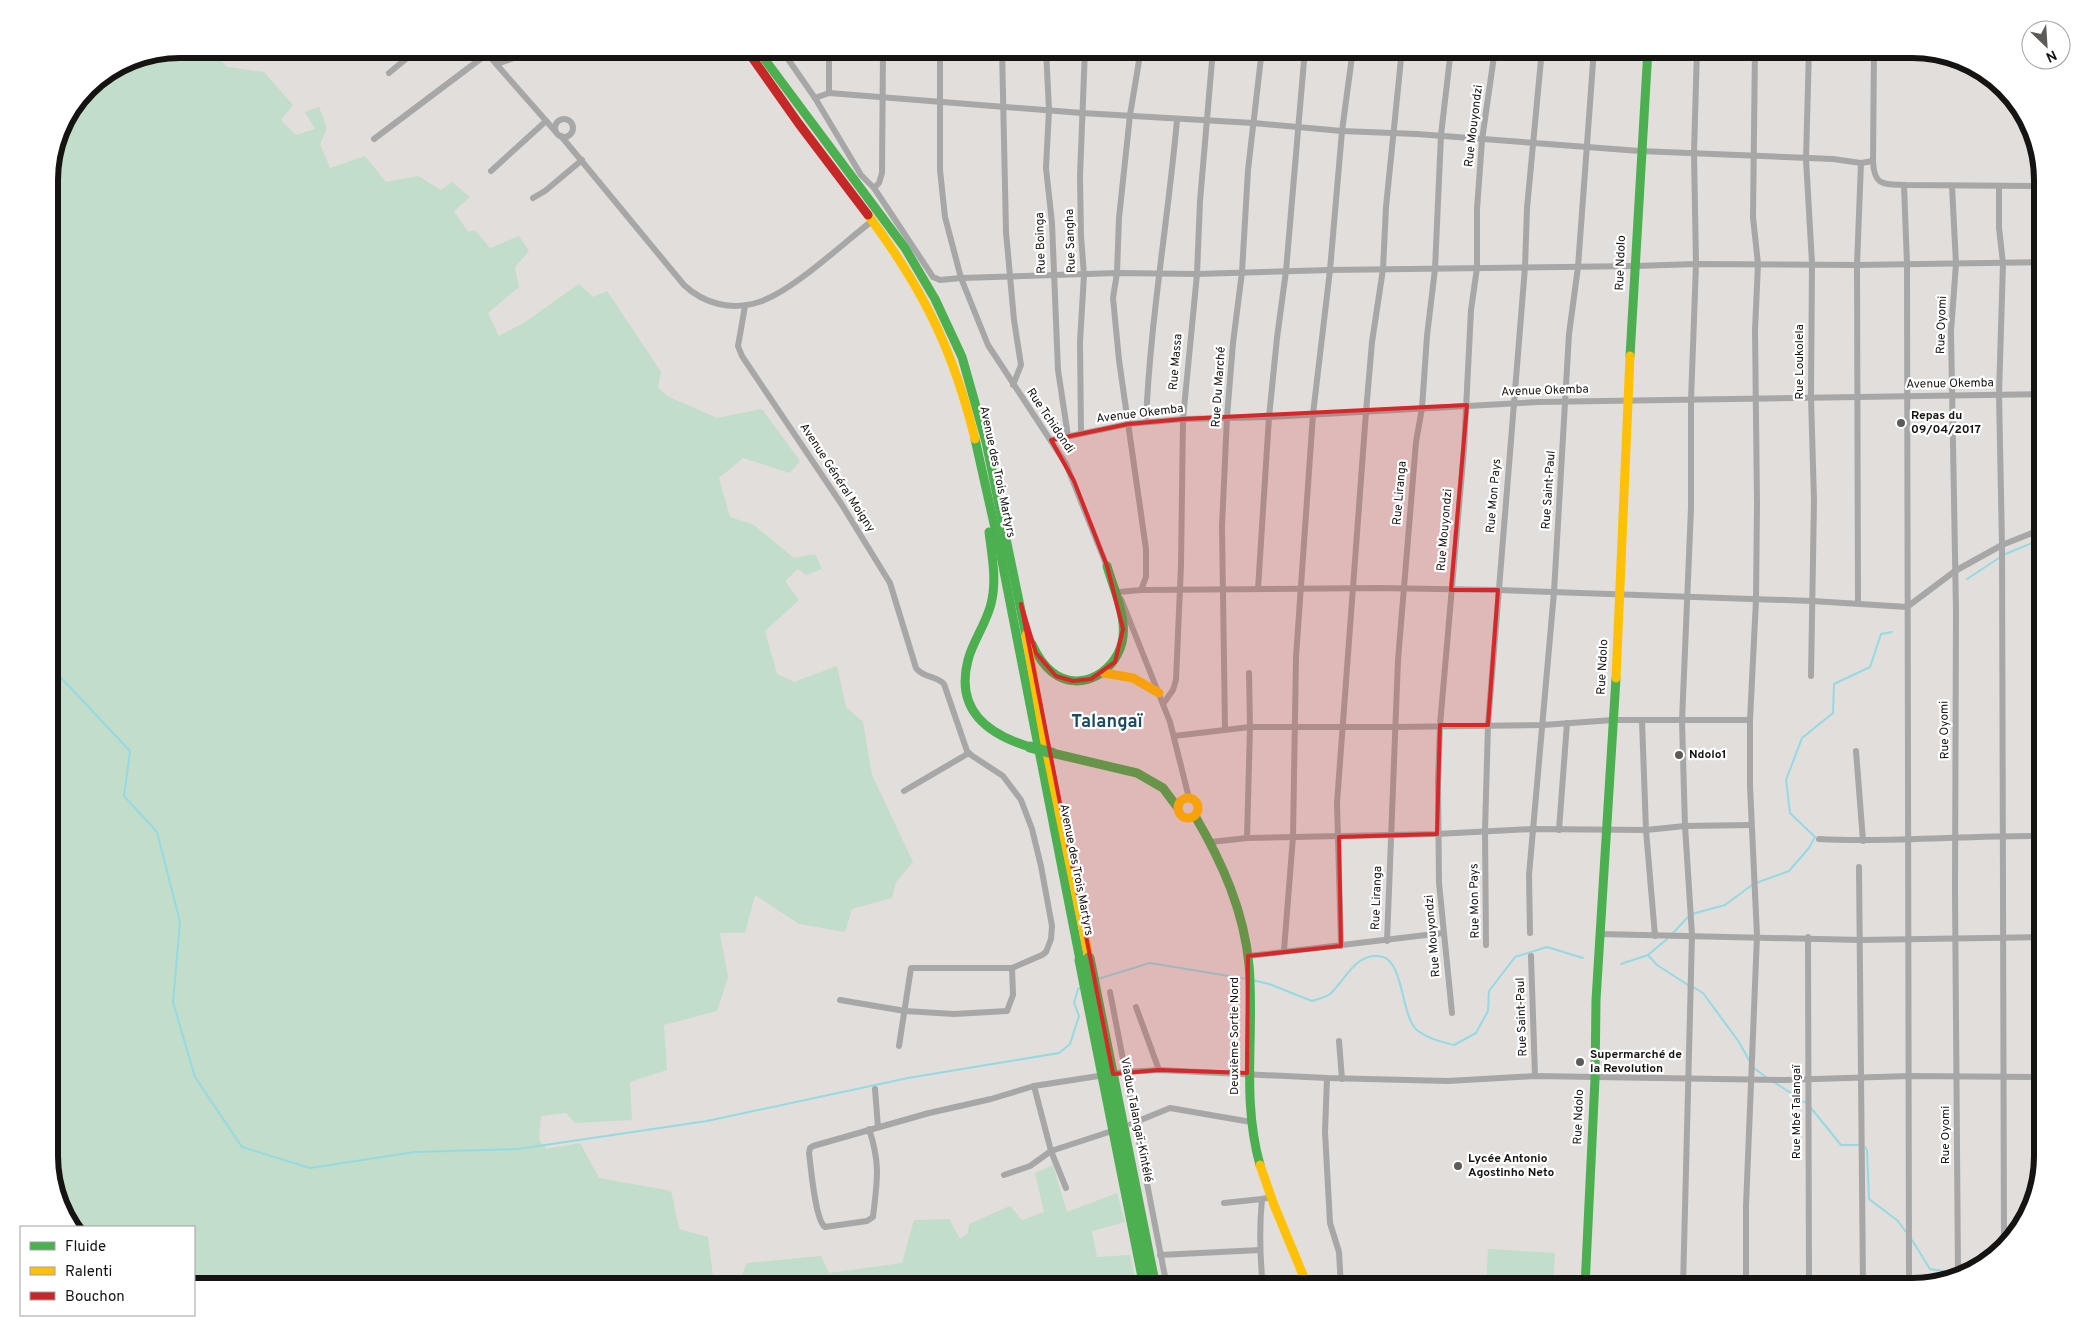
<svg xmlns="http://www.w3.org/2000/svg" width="2091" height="1336" font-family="Overpass,sans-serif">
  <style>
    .green { fill: #c2ddca }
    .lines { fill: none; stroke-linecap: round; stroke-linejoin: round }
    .stream { stroke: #95dae3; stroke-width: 2 }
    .street { stroke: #a7a7a7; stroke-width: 6 }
    .fast { stroke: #4caf50; stroke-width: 9 }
    .slow { stroke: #ffc107; stroke-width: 9 }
    .jam { stroke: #c62828; stroke-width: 9 }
    .fast-bridge { stroke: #4caf50; stroke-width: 11 }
    .marked { fill: #d62828; fill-opacity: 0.2; stroke: #d62828; stroke-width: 4; stroke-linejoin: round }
    .poi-dot { fill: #5d5b59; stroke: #fff; stroke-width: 2 }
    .labels { text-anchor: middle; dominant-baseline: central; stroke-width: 4.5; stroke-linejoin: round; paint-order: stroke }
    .street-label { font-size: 12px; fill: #161413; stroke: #fff }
    .poi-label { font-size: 12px; font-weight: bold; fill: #161413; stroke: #fff; text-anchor: start }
    .district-label { font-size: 18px; font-weight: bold; fill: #1d4c5f; stroke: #fff }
    .rim { fill: none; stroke: #161413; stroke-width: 6 }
  </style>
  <rect width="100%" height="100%" fill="#e1dedc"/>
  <!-- green -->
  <g class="green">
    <path d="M180 49H218L214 53 227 67 264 72 293 105 281 120 296 135 315 129 305 112 319 107 327 128 320 144 330 168 365 156 386 182 418 176 441 190 452 182 470 197 454 211 468 232 475 230 490 248 519 236 529 251 515 267 519 287 488 313 499 336 525 322 579 284 593 297 607 291 661 372 658 387 667 396 717 418 762 409 800 461 790 473 743 458 719 478 730 517 754 525 794 558 815 554 822 569 806 575 798 569 785 581 799 600 765 631 777 674 794 682 837 666 846 707 863 722 872 775 913 862 896 882 892 898 852 909 845 932 799 924 755 895 745 933H720L728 977 717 1011 664 1025 667 1070 630 1082 632 1120 575 1123 566 1113 541 1116 539 1139 546 1149 580 1143 599 1178 671 1191 679 1229 708 1237 714 1284 739 1282 747 1263 821 1256 829 1273 902 1263 914 1220 949 1219 960 1239 968 1233 969 1224 1010 1206 1022 1220 1044 1212 1035 1173 1053 1165 1067 1212 1117 1193 1125 1222 1092 1231 1097 1257 1130 1255 1135 1277 1111 1285V1287H194V1227H71L66 1222 49 1165V171L59 129 87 87 130 59Z"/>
    <path d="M1488 1249 1555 1253 1553 1287H1486Z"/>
  </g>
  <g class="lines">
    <!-- stream -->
    <g class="stream">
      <path d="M2003 555 2042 539"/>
      <path d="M1967 579 1999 558"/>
      <path d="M49 665 130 751 124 796 157 832 180 922 173 1002 195 1077 242 1147 310 1168 415 1152 518 1149 707 1121 908 1078 1059 1053 1070 1044 1079 1016 1074 1003 1078 989 1080 988"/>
      <path d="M1756 883 1789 871 1809 848 1815 837 1790 813 1786 780 1802 738 1833 713 1834 684 1870 667 1881 634 1892 632"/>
      <path d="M1692 914 1725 905 1752 885"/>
      <path d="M1672 934 1688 917"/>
      <path d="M1648 955 1657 965 1688 985"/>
      <path d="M1621 964 1648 955 1667 939"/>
      <path d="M1098 979 1150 963 1247 979"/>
      <path d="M1252 980 1269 984 1312 1001C1318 999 1326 997 1330 994 1346 979 1357 950 1383 957 1404 963 1401 1018 1418 1031 1429 1039 1442 1042 1454 1045L1476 1033 1488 1011 1489 991 1515 957 1547 947 1583 958"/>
      <path d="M1693 987 1703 993 1739 1042 1750 1062"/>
      <path d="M1754 1068 1766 1077"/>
      <path d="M1774 1082 1806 1103"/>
      <path d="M1811 1108 1841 1145H1861"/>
      <path d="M1865 1147 1867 1150 1869 1199 1898 1221 1906 1232"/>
      <path d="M1912 1240 1930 1269 1956 1273"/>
    </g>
    <!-- street -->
    <g class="street">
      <path d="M483 49 555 131"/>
      <path d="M781 49 815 98 861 175 874 188 890 212 933 277 940 280 961 278 1117 273 1197 274 1330 270 1636 266 1696 264 1857 265 2042 262"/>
      <path d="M940 49V170L945 217 961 278 988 345 1066 464 1108 569"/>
      <path d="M1002 49 1006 232 1014 320 1021 365 1013 385"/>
      <path d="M1046 49 1049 110 1046 168 1052 223 1058 370 1068 436"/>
      <path d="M1809 49 1806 159 1812 263 1811 397 1814 501 1811 676"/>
      <path d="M1874 49 1873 161C1874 187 1884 184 1906 185L2042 186"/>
      <path d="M248 51 252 49"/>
      <path d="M497 64 539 49"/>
      <path d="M389 73 418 49"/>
      <path d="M829 93V49"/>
      <path d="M815 98 829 93 1082 113 1253 123 1342 131 1417 134 1640 151 1833 159 1861 163 1873 161"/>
      <circle cx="564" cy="128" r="9"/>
      <path d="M561 136 684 285C704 304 732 311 759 302 793 291 842 244 872 221"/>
      <path d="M374 139 487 54"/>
      <path d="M491 171 546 121"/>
      <path d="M1904 185 1907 264 1909 1287"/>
      <path d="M1952 186 1956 264 1951 331 1956 611 1955 891 1958 1275"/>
      <path d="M1999 186V228L2003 263 1999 394 2002 545 2004 1244"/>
      <path d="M874 188 879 183 882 173 883 49"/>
      <path d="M533 198 545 191 582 160"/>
      <path d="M745 306 738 346 742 356 842 505 890 583 916 668C923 678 935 675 944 684L967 751 971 755 1003 776 1021 800 1032 829 1041 866 1052 926 1051 939 1046 952 1042 955 1012 968H911L899 1046"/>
      <path d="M1146 422C1150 321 1168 221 1177 120"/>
      <path d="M1081 433 1080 342 1084 275 1081 236 1080 176 1085 49"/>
      <path d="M1051 440 1128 424 1183 419 1269 417 1539 402 2042 394"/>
      <path d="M1258 589 1269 417 1277 338 1286 271 1305 49"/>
      <path d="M1141 590 1146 577V549L1119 360 1113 298 1117 273 1119 218 1130 115 1141 49"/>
      <path d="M1119 592 1141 590 1378 588 1498 590 1812 601 1907 607 1955 571 2002 545 2042 529"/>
      <path d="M1121 599 1170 722 1189 798"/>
      <path d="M1858 603 1857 265 1861 163"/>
      <path d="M1163 704 1173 690 1176 680 1181 565 1183 419 1197 274 1200 201 1213 49"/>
      <path d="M1642 721 1646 830 1655 936"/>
      <path d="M1225 729 1222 526 1227 417 1233 343 1242 272 1248 170 1262 49"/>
      <path d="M1174 736 1250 727H1395L1543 725 1613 720H1750"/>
      <path d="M1856 751 1863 841"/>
      <path d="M904 791 969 753"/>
      <path d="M1559 830 1567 723"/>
      <path d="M1247 838 1250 727 1249 673"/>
      <path d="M1819 839C1893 843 1968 835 2042 836"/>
      <path d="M1211 842 1247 838 1437 834 1533 829 1646 830 1685 826 1751 825"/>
      <path d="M1859 867 1863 1287"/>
      <path d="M1530 933 1529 875 1554 592 1569 334 1578 267 1594 49"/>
      <path d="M1600 934 1860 940 2042 937"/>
      <path d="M1808 937 1809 1287"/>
      <path d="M1387 941 1398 660 1416 442 1422 408 1427 336 1435 269 1441 135 1451 49"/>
      <path d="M1486 945 1485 831 1488 725 1525 267 1527 208 1542 49"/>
      <path d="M1341 946 1337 803 1366 412 1372 342 1383 269 1386 207 1402 49"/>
      <path d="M1284 950 1293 837 1296 657 1313 414 1330 270 1342 131 1353 49"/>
      <path d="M1248 956 1443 933"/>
      <path d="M1531 956 1535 1076"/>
      <path d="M1110 992 1167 1287"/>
      <path d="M840 1000 905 1011 954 1014 1007 1011 1013 995 1012 968"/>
      <path d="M1136 1007 1159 1070"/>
      <path d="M1452 1013 1439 883 1438 782 1440 725 1464 449 1471 310 1477 268V209L1482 140 1495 49"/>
      <path d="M1339 1041 1342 1079"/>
      <path d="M1327 1078 1325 1132 1330 1223 1339 1252 1341 1287"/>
      <path d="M1034 1086 1051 1151 1066 1188"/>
      <path d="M875 1089 878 1127"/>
      <path d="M1131 1124 1170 1108 1251 1122"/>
      <path d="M869 1129C881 1165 877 1181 873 1217L867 1221 825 1227C815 1220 811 1167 809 1153L810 1148 813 1146 929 1113 991 1099 1034 1086 1124 1072 1159 1070 1327 1078 1448 1081 1535 1076 1784 1080 1909 1076 2042 1077"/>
      <path d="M1004 1175 1030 1166 1051 1151 1115 1130"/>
      <path d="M1224 1203 1262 1199"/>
      <path d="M1160 1255 1260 1250"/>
      <path d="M1263 1287C1260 1258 1259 1229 1262 1199L1271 1197"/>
      <path d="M1683 1287 1692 935 1685 826 1682 721 1691 508V401L1696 264 1694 153 1697 49"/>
      <path d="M1746 1287V1206L1757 936 1750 786V720L1756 600 1757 503 1755 330 1758 264 1753 217 1755 49"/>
    </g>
    <!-- fast -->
    <g class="fast">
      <path d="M757 49 905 248 935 299 962 357 986 442 1026 635"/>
      <path d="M1630 356 1648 49"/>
      <path d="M975 439 999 546 1080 960"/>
      <path d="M989 532C992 556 997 580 991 604 986 624 973 641 968 660 955 710 987 734 1030 747"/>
      <path d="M1032 644C1037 655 1042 664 1052 672 1081 695 1119 670 1123 637 1126 615 1113 587 1107 566"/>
      <path d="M1052 753 1137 773 1163 788 1178 808"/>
      <path d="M1195 816C1222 862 1244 911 1249 965 1255 1033 1241 1097 1260 1165"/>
      <path d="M1585 1287 1595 1079 1596 1000 1616 678"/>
    </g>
    <!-- slow -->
    <g class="slow">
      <path d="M868 215C923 289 953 349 975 439"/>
      <path d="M1026 635 1044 738 1089 958"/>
      <path d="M1104 673 1133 678 1159 693"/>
      <path d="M1616 678 1630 356"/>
      <circle cx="1188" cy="808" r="10"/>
      <path d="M1260 1165 1274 1205 1308 1287"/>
    </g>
    <!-- jam -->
    <path class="jam" d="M746 49 799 124 868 215"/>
    <!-- fast-bridge -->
    <g class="fast-bridge">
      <path d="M1030 747 1052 753"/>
      <path d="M1089 958 1155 1287"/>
      <path d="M1080 960 1145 1287"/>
    </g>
  </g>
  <!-- marked area -->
  <path class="marked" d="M1467 405 1451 590H1498L1488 725H1440L1437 834 1339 837 1341 946 1248 956 1247 1073 1159 1070 1113 1074 1021 604 1036 653 1056 676 1073 681 1091 679 1115 662 1123 629 1107 566 1074 481 1051 440 1128 424 1183 419Z"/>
  <!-- markers -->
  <g class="poi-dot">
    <circle cx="1901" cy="423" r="5"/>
    <circle cx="1679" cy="755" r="5"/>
    <circle cx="1580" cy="1062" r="5"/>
    <circle cx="1458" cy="1166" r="5"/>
  </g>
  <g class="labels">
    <!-- street labels -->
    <g class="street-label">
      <text transform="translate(1474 126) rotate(-83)">Rue Mouyondzi</text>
      <text transform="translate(1071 241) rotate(-92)">Rue Sangha</text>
      <text transform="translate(1041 243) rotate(-92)">Rue Boinga</text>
      <text transform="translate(1621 263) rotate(-88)">Rue Ndolo</text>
      <text transform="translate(1942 325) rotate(-88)">Rue Oyomi</text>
      <text transform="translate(1176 362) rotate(-85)">Rue Massa</text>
      <text transform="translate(1800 362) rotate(-90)">Rue Loukolela</text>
      <text transform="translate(1950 384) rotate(-1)">Avenue Okemba</text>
      <text transform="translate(1219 387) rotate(-86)">Rue Du Marché</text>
      <text transform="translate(1545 391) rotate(-2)">Avenue Okemba</text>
      <text transform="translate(1140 414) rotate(-7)">Avenue Okemba</text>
      <text transform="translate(1050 421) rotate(56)">Rue Tchidondi</text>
      <text transform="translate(997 472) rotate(78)">Avenue des Trois Martyrs</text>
      <text transform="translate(837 478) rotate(57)">Avenue Général Moigny</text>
      <text transform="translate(1549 490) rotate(-86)">Rue Saint-Paul</text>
      <text transform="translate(1400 493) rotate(-85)">Rue Liranga</text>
      <text transform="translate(1494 496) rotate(-85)">Rue Mon Pays</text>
      <text transform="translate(1445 530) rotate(-85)">Rue Mouyondzi</text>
      <text transform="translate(1603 667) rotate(-87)">Rue Ndolo</text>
      <text transform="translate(1945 730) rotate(-91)">Rue Oyomi</text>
      <text transform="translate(1076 870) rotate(79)">Avenue des Trois Martyrs</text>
      <text transform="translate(1377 898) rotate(-88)">Rue Liranga</text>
      <text transform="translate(1475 901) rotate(-91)">Rue Mon Pays</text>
      <text transform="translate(1433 936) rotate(-95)">Rue Mouyondzi</text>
      <text transform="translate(1522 1017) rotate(-92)">Rue Saint-Paul</text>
      <text transform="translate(1235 1036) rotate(-90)">Deuxième Sortie Nord</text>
      <text transform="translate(1797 1112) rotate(-90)">Rue Mbé Talangaï</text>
      <text transform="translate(1579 1117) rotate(-88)">Rue Ndolo</text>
      <text transform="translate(1136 1120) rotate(79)">Viaduc Talangaï-Kintélé</text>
      <text transform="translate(1946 1135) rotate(-90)">Rue Oyomi</text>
    </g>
    <!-- poi labels -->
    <g class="poi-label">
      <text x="1911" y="416">Repas du<tspan x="1911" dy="14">09/04/2017</tspan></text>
      <text x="1689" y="755">Ndolo1</text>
      <text x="1590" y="1055">Supermarché de<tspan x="1590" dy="14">la Revolution</tspan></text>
      <text x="1468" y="1159">Lycée Antonio<tspan x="1468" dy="14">Agostinho Neto</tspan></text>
    </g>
    <!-- district labels -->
    <g class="district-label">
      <text x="1107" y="722">Talangaï</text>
    </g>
  </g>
  <!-- crop -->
  <path d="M0 0H2091V1336H0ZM180 58H1912A122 122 0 0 1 2034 180V1156A122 122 0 0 1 1912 1278H180A122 122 0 0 1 58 1156V180A122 122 0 0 1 180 58Z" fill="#fff" fill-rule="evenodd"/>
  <path class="rim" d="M180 58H1912A122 122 0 0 1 2034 180V1156A122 122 0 0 1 1912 1278H180A122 122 0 0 1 58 1156V180A122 122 0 0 1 180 58Z"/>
  <!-- legend -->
  <rect x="20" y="1226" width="175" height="90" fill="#ffffff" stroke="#a2a1a1"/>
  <rect x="30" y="1242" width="25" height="8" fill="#4caf50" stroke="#a2a1a1"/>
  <text x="65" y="1251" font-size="15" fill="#161413">Fluide</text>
  <rect x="30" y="1267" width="25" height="8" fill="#ffc107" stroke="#a2a1a1"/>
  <text x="65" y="1276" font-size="15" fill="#161413">Ralenti</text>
  <rect x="30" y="1292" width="25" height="8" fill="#c62828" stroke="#a2a1a1"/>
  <text x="65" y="1301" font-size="15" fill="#161413">Bouchon</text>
  <!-- north arrow -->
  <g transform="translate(2046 45) rotate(155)"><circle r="24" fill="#ffffff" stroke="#a2a1a1"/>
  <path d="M0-4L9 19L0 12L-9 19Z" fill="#5d5b59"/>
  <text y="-8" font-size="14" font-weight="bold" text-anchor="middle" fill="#161413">N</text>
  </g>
</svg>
